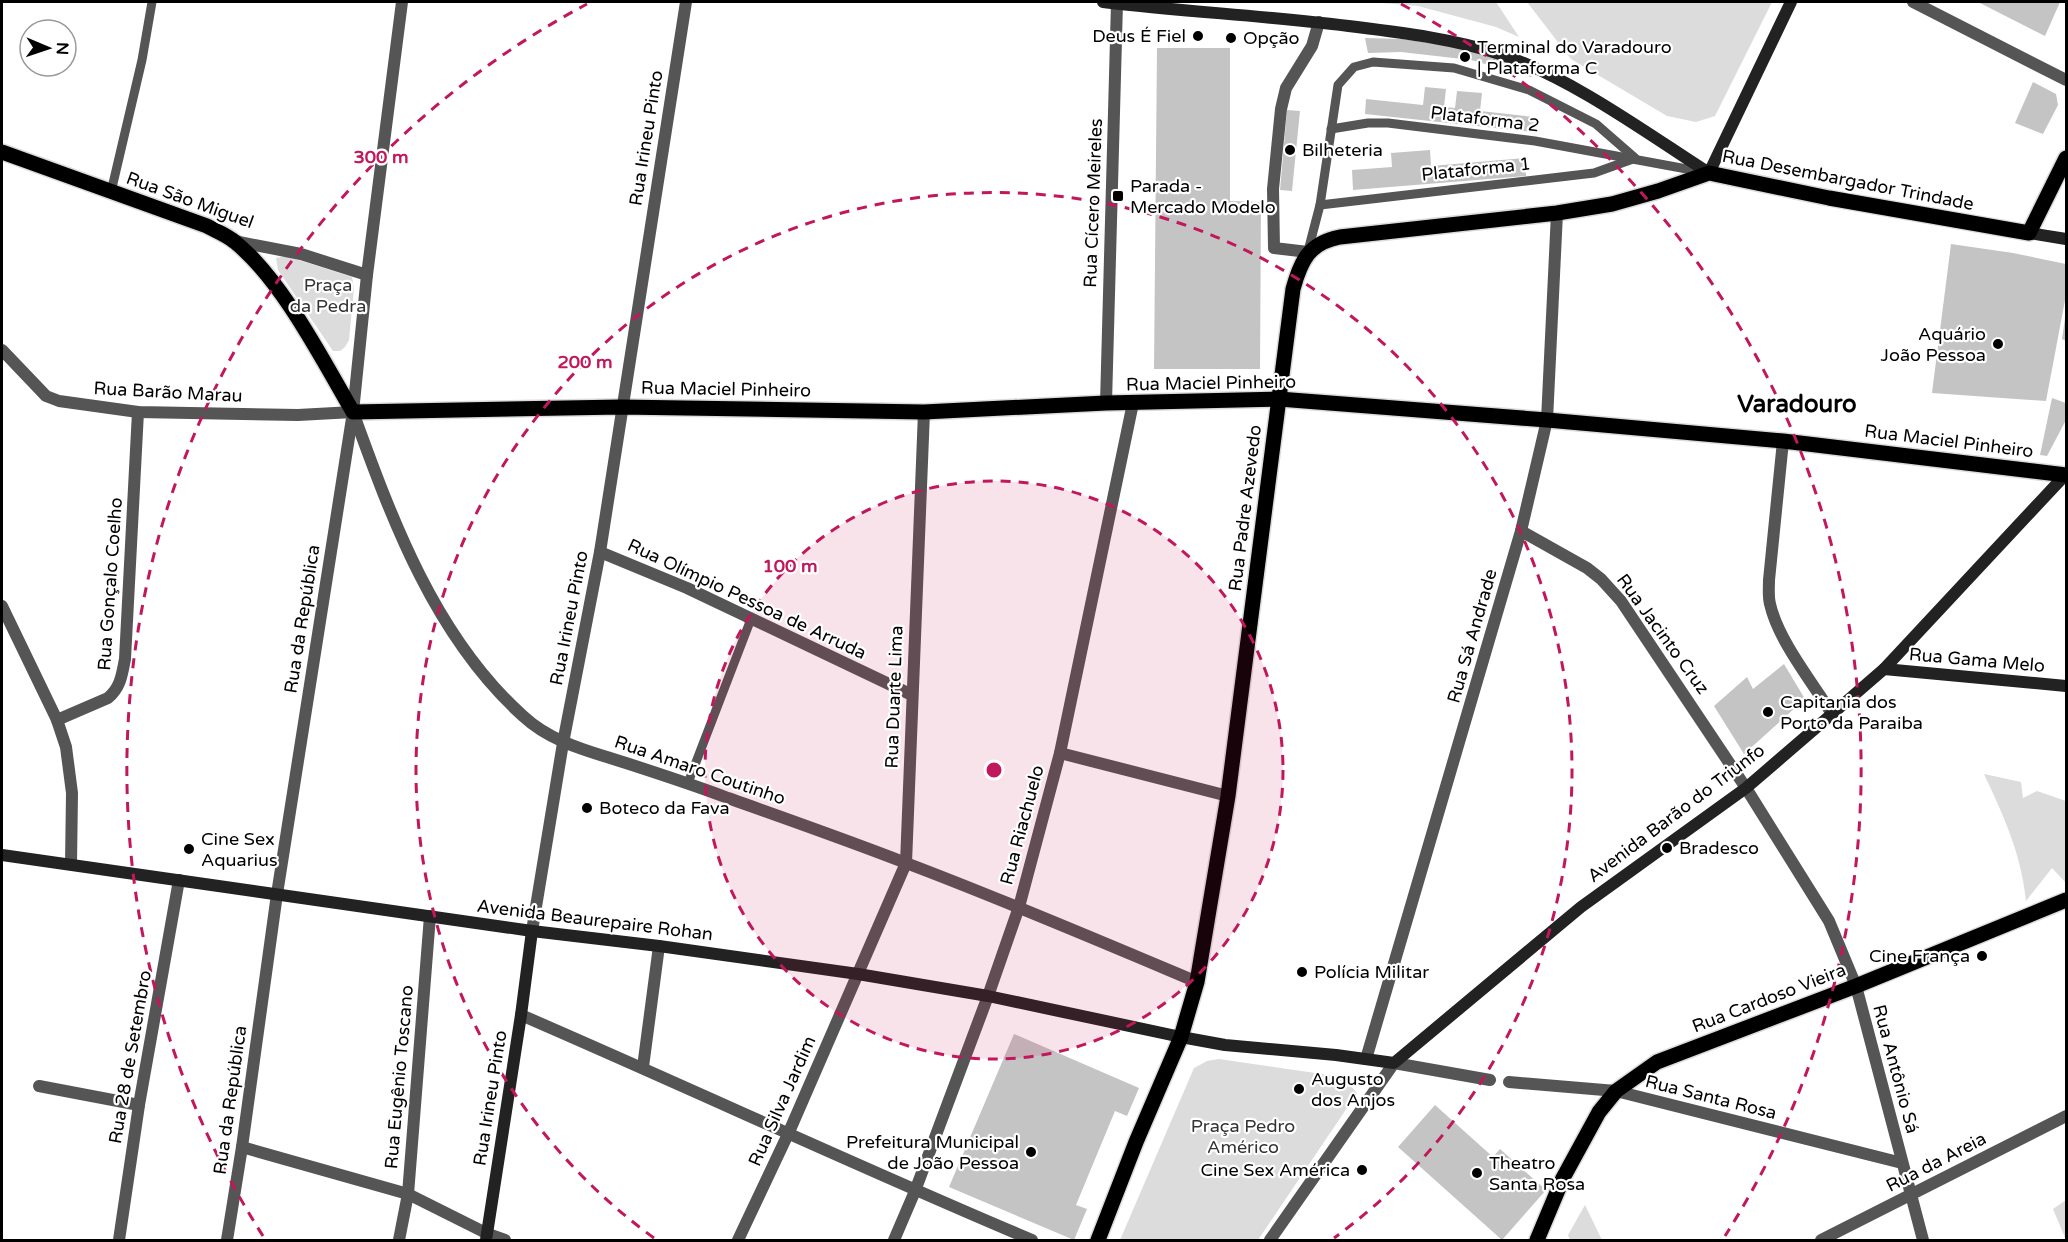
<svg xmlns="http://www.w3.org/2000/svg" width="2068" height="1242" font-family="'Varela Round',sans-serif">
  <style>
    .green { fill: #dcdcdc }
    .building { fill: #c4c4c4 }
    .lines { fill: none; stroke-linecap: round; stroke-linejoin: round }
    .primary-casing { stroke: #dbdbdb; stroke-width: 18 }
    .lane { stroke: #555; stroke-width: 9 }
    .street { stroke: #555; stroke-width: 12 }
    .secondary { stroke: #222; stroke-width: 12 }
    .primary { stroke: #000; stroke-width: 15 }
    .ring { fill: none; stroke: #c2185b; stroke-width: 3; stroke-dasharray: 10 8 }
    .poi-dot { fill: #000; stroke: #fff; stroke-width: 2 }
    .labels { text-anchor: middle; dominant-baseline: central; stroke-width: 4.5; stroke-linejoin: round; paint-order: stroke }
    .poi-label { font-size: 18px; fill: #000; stroke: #fff; text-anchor: start }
    .street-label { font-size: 18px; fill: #000; stroke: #fff }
    .park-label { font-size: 18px; fill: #333; stroke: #fff }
    .district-label { font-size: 24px; font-weight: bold; fill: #000; stroke: #fff }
    .centre { fill: #c2185b; stroke: #fff; stroke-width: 3 }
    .ring-label { font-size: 18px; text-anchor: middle; font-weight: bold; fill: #c2185b; stroke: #fff; stroke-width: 4.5; stroke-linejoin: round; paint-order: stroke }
  </style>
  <rect width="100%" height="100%" fill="#fff"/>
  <!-- green -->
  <g class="green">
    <path d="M1370 2H1496L1519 37 1496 27 1418 6Z"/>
    <path d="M1527 2H1772L1715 116 1696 122 1667 116 1571 59Z"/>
    <path d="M286 256 352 277 354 288 349 340 345 347 340 351H333L278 270 276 258Z"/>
    <path d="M1984 774 2021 782 2023 798 2037 791 2066 801V883L2052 868 2026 901C2021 853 2004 817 1984 774Z"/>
    <path d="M1219 1059 1343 1077 1357 1093 1258 1240H1120L1194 1068 1207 1061Z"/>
    <path d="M2066 1200V1240L2053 1209Z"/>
    <path d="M1585 1205 1602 1240H1570L1568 1235Z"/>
  </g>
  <!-- building -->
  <g class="building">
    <path d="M1978 2H2060L2045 36Z"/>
    <path d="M1365 38 1402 39 1477 50 1534 74 1531 77 1471 60 1401 52 1368 53Z"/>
    <path d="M1157 48H1230V201L1261 202 1260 369H1154Z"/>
    <path d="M2033 82 2056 94 2058 105 2043 134 2015 123Z"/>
    <path d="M1425 87 1446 89 1444 107 1455 108 1457 91 1482 93 1480 111 1534 117 1533 132 1365 114 1366 99 1423 105Z"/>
    <path d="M1287 110 1300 111 1292 191 1280 190Z"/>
    <path d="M1430 150 1431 166 1525 158 1526 176 1353 190 1352 170 1392 167 1391 153Z"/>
    <path d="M1951 244 2013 253 2066 264V295L2046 401 1932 393Z"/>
    <path d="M2065 318 2066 319V341L2062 339Z"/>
    <path d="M2052 398 2066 403V420L2047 456 2040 455Z"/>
    <path d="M1784 664 1805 699 1744 754 1714 706 1747 677 1753 689Z"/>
    <path d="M1014 1034 1139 1088 1127 1116 1115 1111 1076 1205 1087 1209 1074 1240 949 1187Z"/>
    <path d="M1435 1105 1493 1157 1500 1149 1546 1190 1502 1240 1398 1147Z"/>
  </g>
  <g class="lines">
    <!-- primary casing -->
    <g class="primary-casing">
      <g id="primary">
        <path d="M2 152 207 226C216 231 227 235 235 242 282 280 322 359 353 412L621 407 924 412 1106 403 1279 399 1547 420 1783 441 2066 475"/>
        <path d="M1098 1240 1136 1142 1181 1037 1197 982 1228 796 1293 289C1301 260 1309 243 1340 237L1557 213 1612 204 1658 191 1709 173 1829 198 2029 233 2066 158"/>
        <path d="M1537 1240 1563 1178 1599 1112 1616 1091 1657 1062 1856 986 2066 900"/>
      </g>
    </g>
    <!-- lane -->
    <g class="lane">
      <path d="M1331 129 1368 123H1388L1535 141 1703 172"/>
      <path d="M111 192 142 60 152 2"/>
      <path d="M1320 205 1594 173 1633 159"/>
      <path d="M1308 251 1320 205 1338 85 1354 67 1373 62 1454 68 1529 90 1596 124 1635 158"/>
      <path d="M688 783 751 619"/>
    </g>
    <!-- street -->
    <g class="street">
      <path d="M1913 2 2066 80"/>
      <path d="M234 241 301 254 367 275"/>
      <path d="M1308 252 1274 248 1273 189 1281 109 1286 88 1312 46 1319 22"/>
      <path d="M2 350 46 396 59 401 138 412 298 415 353 412C392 520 435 637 523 716 552 743 589 751 626 763 660 774 694 785 728 798 787 819 847 840 906 863 1004 900 1100 941 1197 982"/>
      <path d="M1106 403 1117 3"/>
      <path d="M1783 441 1769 580C1769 588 1768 596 1770 604 1778 640 1812 682 1832 714"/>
      <path d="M1521 531 1587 568 1601 579 1621 601 1746 788 1829 921 1856 986 1923 1240"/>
      <path d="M600 552 687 588 912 695"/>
      <path d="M2 606 57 720 66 747 72 793 71 864"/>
      <path d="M57 720 108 698C121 687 122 674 125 659L138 412"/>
      <path d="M1060 753 1228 796"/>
      <path d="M532 931 563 743 600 552 686 2"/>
      <path d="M521 1015C692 1089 861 1168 1032 1240"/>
      <path d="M1366 1059 1521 531 1547 420 1557 213"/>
      <path d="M643 1067 659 946"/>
      <path d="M1509 1082 1616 1091 1902 1163"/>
      <path d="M39 1086 139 1105"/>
      <path d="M242 1147 408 1194 488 1234 505 1240"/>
      <path d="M119 1240 139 1105 179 880"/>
      <path d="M227 1240 242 1147 277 894 353 412 367 275 402 2"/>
      <path d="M399 1240 408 1194 430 916"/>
      <path d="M738 1240 789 1132 906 863 924 412"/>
      <path d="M894 1240 915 1191 988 996 1019 907 1060 753 1133 403"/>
      <path d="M1270 1240 1394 1063 1490 1080"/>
      <path d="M1821 1240 2066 1116"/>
    </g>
    <!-- secondary -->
    <g class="secondary">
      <path d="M1103 2C1187 12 1272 16 1357 27 1405 33 1453 39 1500 54 1572 78 1645 132 1709 173L1791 2"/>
      <path d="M2029 233 2066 239"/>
      <path d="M1884 669 2066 686"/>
      <path d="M2 855 532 931 659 946 858 974 988 996 1181 1037 1225 1045 1336 1055 1394 1063 1581 907 1746 788 1832 714 1884 669 2066 474"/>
      <path d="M486 1240 521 1015 532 931"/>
    </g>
    <!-- primary -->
    <use href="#primary" class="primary"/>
  </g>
  <!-- distance rings -->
  <circle cx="994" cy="770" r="289" fill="#c2185b" fill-opacity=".12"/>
  <g class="ring">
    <circle cx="994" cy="770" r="289"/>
    <path d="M654 1238A578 578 0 1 1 1334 1238"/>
    <path d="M263 1236A867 867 0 0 1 587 4M1401 4A867 867 0 0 1 1725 1236"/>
  </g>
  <!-- markers -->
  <g class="poi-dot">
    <circle cx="1198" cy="36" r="6"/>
    <circle cx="1231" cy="38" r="6"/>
    <circle cx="1465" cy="57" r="6"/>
    <circle cx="1290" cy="150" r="6"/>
    <rect x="1112" y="190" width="12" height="12" rx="3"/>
    <circle cx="1998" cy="344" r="6"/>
    <circle cx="1768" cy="712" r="6"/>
    <circle cx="587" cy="808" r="6"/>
    <circle cx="1667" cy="848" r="6"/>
    <circle cx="189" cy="849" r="6"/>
    <circle cx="1982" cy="956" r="6"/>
    <circle cx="1302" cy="972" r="6"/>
    <circle cx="1299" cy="1089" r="6"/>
    <circle cx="1031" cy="1152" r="6"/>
    <circle cx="1362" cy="1170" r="6"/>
    <circle cx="1477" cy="1173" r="6"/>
  </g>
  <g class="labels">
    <!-- poi labels -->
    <g class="poi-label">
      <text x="1186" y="36" text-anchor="end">Deus É Fiel</text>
      <text x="1243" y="38">Opção</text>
      <text x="1477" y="47">Terminal do Varadouro<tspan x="1477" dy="21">| Plataforma C</tspan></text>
      <text x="1302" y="150">Bilheteria</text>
      <text x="1130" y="186">Parada -<tspan x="1130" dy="21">Mercado Modelo</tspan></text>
      <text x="1986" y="334" text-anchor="end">Aquário<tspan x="1986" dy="21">João Pessoa</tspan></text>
      <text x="1780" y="702">Capitania dos<tspan x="1780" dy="21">Porto da Paraiba</tspan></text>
      <text x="599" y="808">Boteco da Fava</text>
      <text x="201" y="839">Cine Sex<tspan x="201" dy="21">Aquarius</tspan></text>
      <text x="1679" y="848">Bradesco</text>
      <text x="1970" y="956" text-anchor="end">Cine França</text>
      <text x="1314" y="972">Polícia Militar</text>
      <text x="1311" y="1079">Augusto<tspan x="1311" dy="21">dos Anjos</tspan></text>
      <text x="1019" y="1142" text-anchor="end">Prefeitura Municipal<tspan x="1019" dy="21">de João Pessoa</tspan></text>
      <text x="1489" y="1163">Theatro<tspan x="1489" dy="21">Santa Rosa</tspan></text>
      <text x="1350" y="1170" text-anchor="end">Cine Sex América</text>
    </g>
    <!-- street labels -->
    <g class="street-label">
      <text transform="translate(1485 119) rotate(7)">Plataforma 2</text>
      <text transform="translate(646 138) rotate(-81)">Rua Irineu Pinto</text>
      <text transform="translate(1476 169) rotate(-6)">Plataforma 1</text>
      <text transform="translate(1848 180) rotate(11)">Rua Desembargador Trindade</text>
      <text transform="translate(190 200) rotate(20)">Rua São Miguel</text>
      <text transform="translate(1093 203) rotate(-88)">Rua Cícero Meireles</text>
      <text transform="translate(1211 383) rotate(-1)">Rua Maciel Pinheiro</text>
      <text transform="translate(726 389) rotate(1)">Rua Maciel Pinheiro</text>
      <text transform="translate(168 392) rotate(3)">Rua Barão Marau</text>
      <text transform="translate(1949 441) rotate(7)">Rua Maciel Pinheiro</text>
      <text transform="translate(1245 508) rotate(-83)">Rua Padre Azevedo</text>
      <text transform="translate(110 584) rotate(-86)">Rua Gonçalo Coelho</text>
      <text transform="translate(747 599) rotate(25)">Rua Olímpio Pessoa de Arruda</text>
      <text transform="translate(569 618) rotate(-79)">Rua Irineu Pinto</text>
      <text transform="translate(302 619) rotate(-81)">Rua da República</text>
      <text transform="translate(1663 634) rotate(54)">Rua Jacinto Cruz</text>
      <text transform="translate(1472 636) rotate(-74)">Rua Sá Andrade</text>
      <text transform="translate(1977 660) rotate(5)">Rua Gama Melo</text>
      <text transform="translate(894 697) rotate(-88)">Rua Duarte Lima</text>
      <text transform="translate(700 770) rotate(19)">Rua Amaro Coutinho</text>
      <text transform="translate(1676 813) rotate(-37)">Avenida Barão do Triunfo</text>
      <text transform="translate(1022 825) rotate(-75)">Rua Riachuelo</text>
      <text transform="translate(595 920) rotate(7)">Avenida Beaurepaire Rohan</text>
      <text transform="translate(1769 998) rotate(-21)">Rua Cardoso Vieira</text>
      <text transform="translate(130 1057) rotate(-80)">Rua 28 de Setembro</text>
      <text transform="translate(1896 1069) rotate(75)">Rua Antônio Sá</text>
      <text transform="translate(399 1077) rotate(-85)">Rua Eugênio Toscano</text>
      <text transform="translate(1711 1097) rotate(14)">Rua Santa Rosa</text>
      <text transform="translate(490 1098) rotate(-81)">Rua Irineu Pinto</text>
      <text transform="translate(230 1100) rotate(-82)">Rua da República</text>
      <text transform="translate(782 1101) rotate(-66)">Rua Silva Jardim</text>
      <text transform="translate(1936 1162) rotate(-27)">Rua da Areia</text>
    </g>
    <!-- park labels -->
    <g class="park-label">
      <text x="328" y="285">Praça<tspan x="328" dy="21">da Pedra</tspan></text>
      <text x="1243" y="1126">Praça Pedro<tspan x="1243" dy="21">Américo</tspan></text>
    </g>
    <!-- district labels -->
    <g class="district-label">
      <text x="1797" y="404">Varadouro</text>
    </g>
  </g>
  <circle cx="994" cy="770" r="9" class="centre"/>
  <g class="ring-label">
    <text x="381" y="163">300 m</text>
    <text x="585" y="368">200 m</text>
    <text x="790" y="572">100 m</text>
  </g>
  <!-- border -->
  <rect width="2068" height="1242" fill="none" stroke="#000000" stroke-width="6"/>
  <!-- north arrow -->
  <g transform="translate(48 48) rotate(92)"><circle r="28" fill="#ffffff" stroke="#999999" stroke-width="1.5"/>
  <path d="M0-4.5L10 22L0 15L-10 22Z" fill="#000000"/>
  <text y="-9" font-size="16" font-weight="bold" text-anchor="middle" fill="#000000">N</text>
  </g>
</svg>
